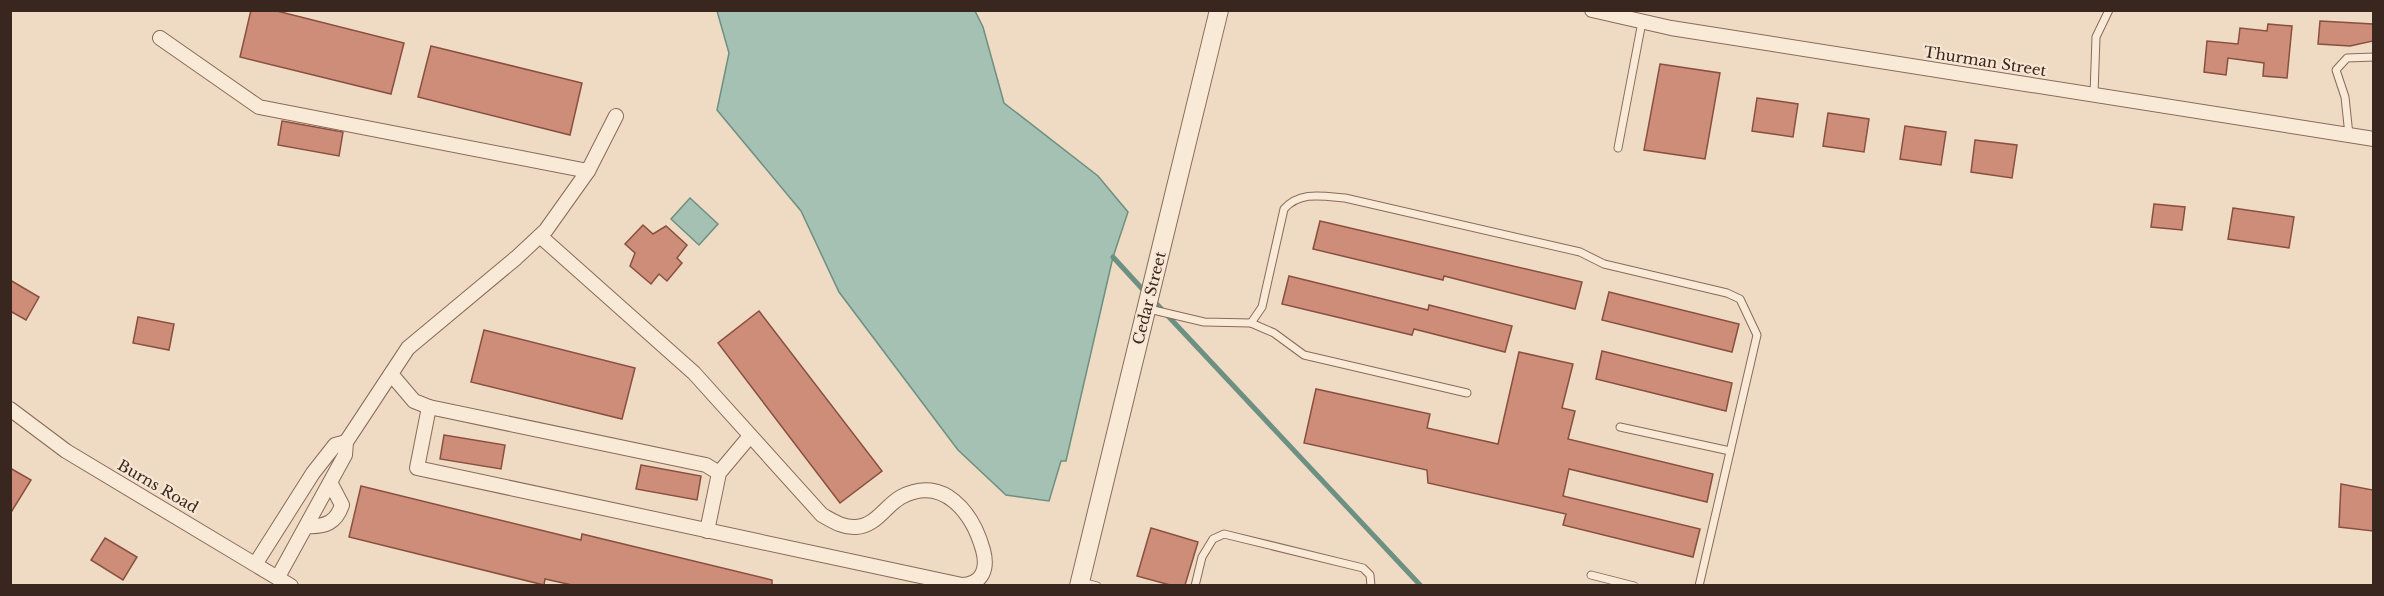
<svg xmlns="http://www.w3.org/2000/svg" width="2384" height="596" font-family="'Libre Baskerville',serif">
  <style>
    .water { fill: #a5c1b4; stroke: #6c9081; stroke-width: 1.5 }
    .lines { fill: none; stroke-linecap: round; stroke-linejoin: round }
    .stream { stroke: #6c9081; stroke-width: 5 }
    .building { fill: #cd8d79; stroke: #89503f; stroke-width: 1.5 }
    .service-casing { stroke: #896b5a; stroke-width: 9 }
    .minor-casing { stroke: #896b5a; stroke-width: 16 }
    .tertiary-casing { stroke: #896b5a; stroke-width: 20 }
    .service { stroke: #f9e9d7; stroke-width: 7 }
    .minor { stroke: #f9e9d7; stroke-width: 14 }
    .tertiary { stroke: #f9e9d7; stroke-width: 18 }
    .labels { text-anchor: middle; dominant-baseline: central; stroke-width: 4.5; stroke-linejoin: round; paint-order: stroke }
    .street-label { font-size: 15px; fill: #39261e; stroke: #f6e6d3 }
  </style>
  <rect width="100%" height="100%" fill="#efdac3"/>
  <!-- water -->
  <g class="water">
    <path d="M717 11H975L983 27 1004 103 1098 176 1128 212 1113 257 1066 461H1061L1049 501 1006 495 958 450 839 292 801 211 717 110 729 53Z"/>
    <path d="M690 198 718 224 699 245 671 219Z"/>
  </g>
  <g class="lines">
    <!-- stream -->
    <g class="stream">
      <path d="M1113 257 1146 293"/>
      <path d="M1153 300 1421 586"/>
    </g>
  </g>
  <!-- building -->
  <g class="building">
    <path d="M251 10H273L404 43 391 94 240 57Z"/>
    <path d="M2320 21 2373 24V41L2350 46 2318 44Z"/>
    <path d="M2268 24 2292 26 2287 78 2263 76 2264 63 2228 58 2226 75 2204 72 2207 41 2238 44 2240 28 2267 31Z"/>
    <path d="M431 46 582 83 570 135 418 97Z"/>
    <path d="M1660 64 1720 73 1705 159 1644 150Z"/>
    <path d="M1757 98 1798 104 1793 137 1752 131Z"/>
    <path d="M1828 113 1869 119 1864 152 1823 146Z"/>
    <path d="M282 121 343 132 339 156 278 145Z"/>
    <path d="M1905 126 1946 132 1941 165 1900 159Z"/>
    <path d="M1975 140 2017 145 2012 178 1971 172Z"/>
    <path d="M2154 204 2185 207 2182 230 2151 227Z"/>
    <path d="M2233 208 2294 217 2289 248 2228 239Z"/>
    <path d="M1320 221 1582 282 1575 309 1444 276 1443 280 1313 249Z"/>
    <path d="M643 225 653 234 666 226 687 245 677 258 682 263 667 281 659 274 651 284 630 266 635 253 625 244Z"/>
    <path d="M1289 276 1428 310 1429 305 1512 326 1505 352 1414 329 1412 335 1282 304Z"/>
    <path d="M10 280 39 297 26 320 10 311Z"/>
    <path d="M1609 292 1739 324 1732 352 1602 320Z"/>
    <path d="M759 311 882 471 840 503 718 343Z"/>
    <path d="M138 317 174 324 169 350 133 343Z"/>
    <path d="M484 330 635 368 622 419 471 382Z"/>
    <path d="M1602 351 1732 383 1726 411 1596 379Z"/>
    <path d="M1519 352 1573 364 1562 408 1575 411 1568 439 1713 474 1707 502 1569 469 1563 496 1700 529 1693 557 1563 525 1566 514 1428 483 1427 470 1304 443 1316 389 1430 414 1427 428 1498 444Z"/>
    <path d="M444 435 505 445 501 469 440 459Z"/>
    <path d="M641 465 701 476 697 500 636 489Z"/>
    <path d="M10 468 31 480 10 514Z"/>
    <path d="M2341 484 2373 490V531L2339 527Z"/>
    <path d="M361 486 581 540 582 534 772 580V585H572L545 579 544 585 349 537Z"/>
    <path d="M1151 528 1198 542 1185 585H1170L1137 576Z"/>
    <path d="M105 538 137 557 123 580 91 560Z"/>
  </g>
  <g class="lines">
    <!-- service casing -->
    <g class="service-casing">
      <g id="service">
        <path d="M2094 94 2096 37 2109 10"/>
        <path d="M2349 135 2345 97 2336 70 2347 58 2374 57"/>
        <path d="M1618 148 1642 22"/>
        <path d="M1149 309 1204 322 1251 323 1262 307 1284 209C1300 191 1322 196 1345 198L1580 252 1604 264 1727 293 1740 299 1757 335 1699 586"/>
        <path d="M1251 323 1274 333 1304 355 1467 393"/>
        <path d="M1620 427 1730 451"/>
        <path d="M1591 575 1634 586"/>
        <path d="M1082 582 1097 586"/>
        <path d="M1195 586 1202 557 1213 539 1224 534 1363 568 1370 575 1371 586"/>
      </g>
    </g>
    <!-- minor casing -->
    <g class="minor-casing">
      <g id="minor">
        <path d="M1592 10 1671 28 2374 139"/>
        <path d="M160 38 259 107 588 171"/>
        <path d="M391 374 414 401 429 407 417 468 962 585C983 584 988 568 983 550 973 514 944 474 901 497 885 506 876 526 856 527 843 528 833 521 822 515L694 373 540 236"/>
        <path d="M429 407 706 465 719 473"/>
        <path d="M10 409 66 451 291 586"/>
        <path d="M346 442 408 348 516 258 546 230 588 171 616 116"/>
        <path d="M307 526C325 527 336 523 342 505L331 484"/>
        <path d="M707 531 719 473 750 436"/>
        <path d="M256 563 313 473 335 445 346 442 345 455 278 577"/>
      </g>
    </g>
    <!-- tertiary casing -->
    <g class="tertiary-casing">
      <path id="tertiary" d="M1079 586 1219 10"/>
    </g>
    <!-- service -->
    <use href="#service" class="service"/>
    <!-- minor -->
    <use href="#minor" class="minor"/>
    <!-- tertiary -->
    <use href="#tertiary" class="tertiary"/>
  </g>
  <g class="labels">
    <!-- street labels -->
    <g class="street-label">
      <text transform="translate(1985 61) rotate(9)">Thurman Street</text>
      <text transform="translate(1149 298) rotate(-76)">Cedar Street</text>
      <text transform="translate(158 486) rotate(30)">Burns Road</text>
    </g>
  </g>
  <!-- border -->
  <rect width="2384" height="596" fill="none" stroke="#39261e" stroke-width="24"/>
</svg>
